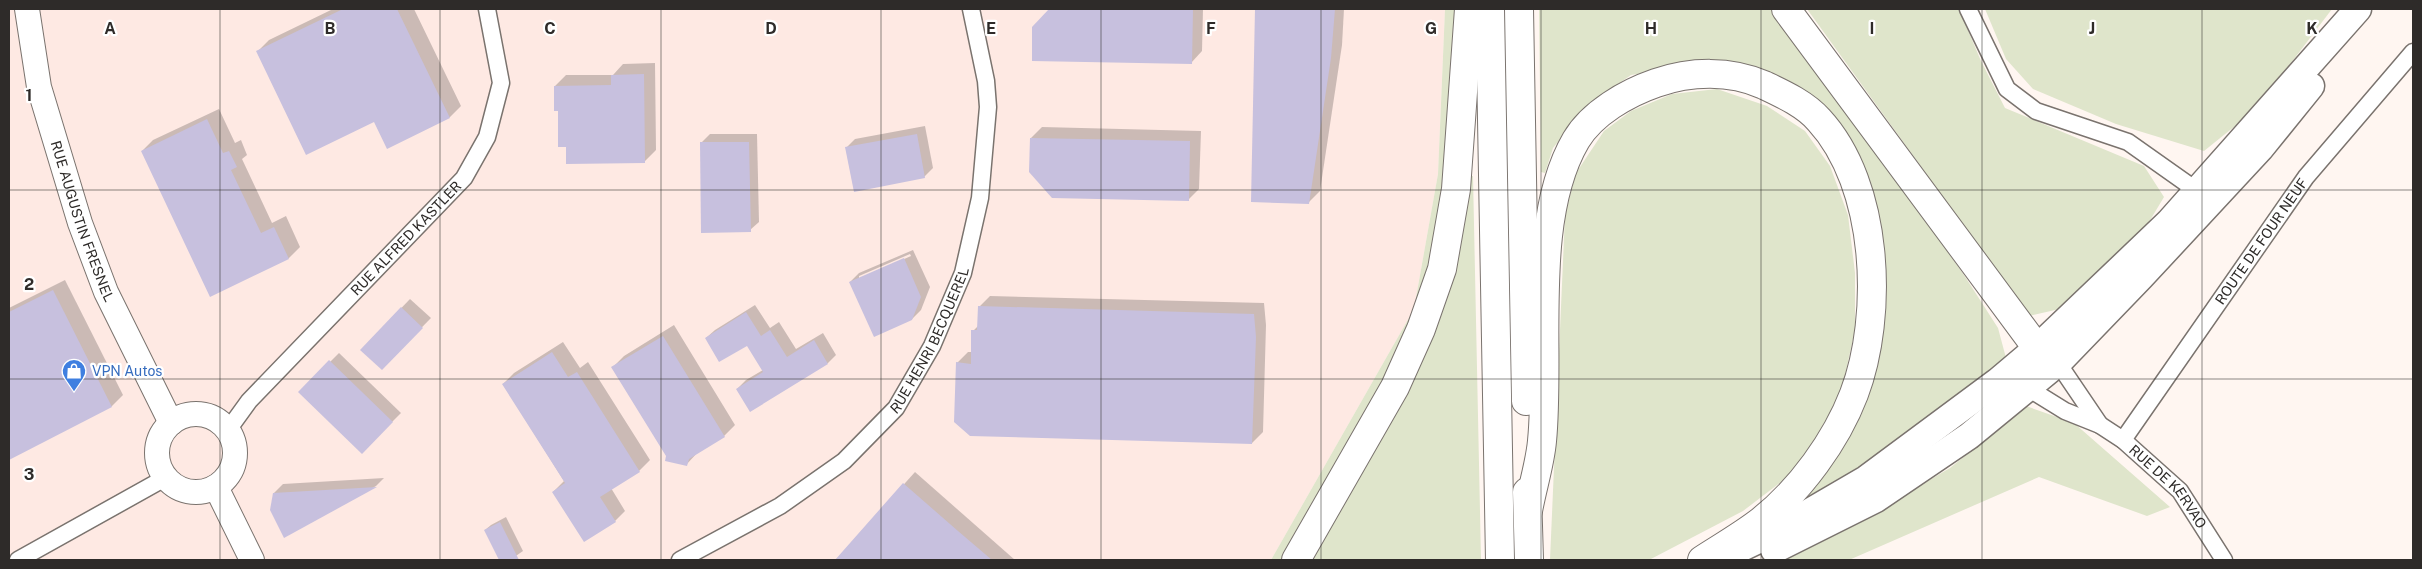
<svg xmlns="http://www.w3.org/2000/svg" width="2422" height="569" font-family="'Public Sans',sans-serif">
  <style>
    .commercial { fill: #fee9e3 }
    .green { fill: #dfe5cb }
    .shadow { fill: #0003; fill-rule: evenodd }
    .building { fill: #c7c0de }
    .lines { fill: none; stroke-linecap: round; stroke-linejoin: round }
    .street-casing { stroke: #7a736e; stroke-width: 19 }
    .secondary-casing { stroke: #7a736e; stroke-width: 26 }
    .primary-casing { stroke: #7a736e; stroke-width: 29 }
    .highway-casing { stroke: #7a736e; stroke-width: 30 }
    .street { stroke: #fff; stroke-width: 16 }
    .secondary { stroke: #fff; stroke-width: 24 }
    .primary { stroke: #fff; stroke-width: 26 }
    .highway { stroke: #fff; stroke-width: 28 }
    .grid { fill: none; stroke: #2e2b29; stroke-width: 1; stroke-opacity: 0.55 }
    .labels { text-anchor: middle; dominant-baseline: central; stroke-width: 4.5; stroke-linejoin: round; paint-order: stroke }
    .street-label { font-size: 14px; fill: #2e2b29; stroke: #fff }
    .shop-label { font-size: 14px; fill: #366cbe; stroke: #fff; text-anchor: start }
    .grid-label { font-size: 16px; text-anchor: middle; font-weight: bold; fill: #2e2b29; stroke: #fff; stroke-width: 4.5; stroke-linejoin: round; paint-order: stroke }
  </style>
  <rect width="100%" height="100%" fill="#fff6f1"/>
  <!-- commercial -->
  <path class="commercial" d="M9 9H1445L1438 174 1414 309 1271 560H9Z"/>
  <!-- green -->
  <g class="green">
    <path d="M1445 9H1456L1436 263 1416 326 1291 560H1271L1414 309 1438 174Z"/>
    <path d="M1539 9H1772L1868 138 1964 275 1998 328 2006 358 1984 381 1786 520 1879 311 1819 107 1710 62 1631 75 1588 105 1553 148 1545 173 1541 172Z"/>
    <path d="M1807 9H1959L1981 61 2005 108 2144 166 2164 197 2149 222 2064 308 2029 316Z"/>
    <path d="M1985 9H2332L2278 80 2245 118 2204 151 2116 124 2033 89 2006 59Z"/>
    <path d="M1717 89 1767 106 1805 131 1830 166 1848 215 1855 273V330L1840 398 1798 469 1743 511 1649 560H1550L1565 215 1576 173 1604 131 1631 111 1672 94Z"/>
    <path d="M1473 176 1481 560H1308L1341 504 1463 177Z"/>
    <path d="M2026 406 2074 423 2170 507 2147 516 2039 477 1849 560H1782L1854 524 1950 468Z"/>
  </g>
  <!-- shadow -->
  <g class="shadow">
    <path d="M333 9H414L461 106 450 117 388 147 375 120 257 52 269 40Z"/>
    <path d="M1051 9H1203L1202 51 1191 63 1034 27Z"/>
    <path d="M1256 9H1344L1342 45 1320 191 1309 202 1253 201Z"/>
    <path d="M655 63 656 150 644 162 567 145 555 86 566 75H613L623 64Z"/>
    <path d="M219 109 235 143 241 140 247 155 242 159 272 223 286 216 300 247 289 258 210 295 142 151 153 140Z"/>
    <path d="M925 126 933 168 924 177 846 148 855 139Z"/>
    <path d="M1042 127 1201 131 1199 189 1188 200 1031 138Z"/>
    <path d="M710 134H757L759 222 750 230 701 143Z"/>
    <path d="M913 250 930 287 921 310 912 319 850 282 859 273ZM910 254 911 256 859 279V276Z"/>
    <path d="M65 280 123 395 112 406 9 458V308Z"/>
    <path d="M990 296 1264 303 1266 325 1263 432 1252 443 957 363 968 352H972L973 331 979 325V307Z"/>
    <path d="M410 299 431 318 382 368 362 349Z"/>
    <path d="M755 305 770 328 779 322 796 349 823 333 836 355 828 363 737 389 746 380 763 370 747 344 706 338 715 330Z"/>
    <path d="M674 325 735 425 724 436 698 452 686 465 667 456 613 367 624 356Z"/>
    <path d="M563 342 580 368 588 362 650 460 639 471 611 488 625 511 615 521 553 492 564 481 503 384 514 373Z"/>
    <path d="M339 353 401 413 362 452 300 392Z"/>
    <path d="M915 472 1015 560H836Z"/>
    <path d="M384 478 376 486 284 536 274 493 283 484Z"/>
    <path d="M506 517 523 551 510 560H500L485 530 491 525Z"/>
  </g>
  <!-- building -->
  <g class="building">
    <path d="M343 9H397L450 118 387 149 374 122 306 155 256 51Z"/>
    <path d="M1049 9H1193L1192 64 1032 61V27Z"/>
    <path d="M1255 9H1335L1331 58 1309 204 1251 202Z"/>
    <path d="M644 74 645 163 566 164V147H558V111H554V86L611 85V75Z"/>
    <path d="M207 119 223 153 229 151 237 167 231 170 261 233 274 227 289 259 210 297 141 151Z"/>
    <path d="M917 134 925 178 854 192 845 147Z"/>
    <path d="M1030 138 1190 141 1189 201 1052 198 1029 172Z"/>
    <path d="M700 142H749L751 232 701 233Z"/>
    <path d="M904 258 921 297 912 320 874 337 849 282Z"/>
    <path d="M53 290 112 407 9 460V312Z"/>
    <path d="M978 306 1254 314 1256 337 1252 444 970 436 954 422 956 362 971 364V330H977Z"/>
    <path d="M401 307 423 328 382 370 360 350Z"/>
    <path d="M746 312 761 336 770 330 787 357 814 340 828 364 750 412 736 389 763 372 747 346 719 362 705 338Z"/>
    <path d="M663 336 725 437 689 459 687 466 665 461 666 456 611 367Z"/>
    <path d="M552 352 568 377 577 372 640 472 600 497 616 522 584 542 552 492 565 483 502 384Z"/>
    <path d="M329 360 393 422 362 454 298 392Z"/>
    <path d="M903 483 958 531 992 560H835Z"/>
    <path d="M377 487 284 538 270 510 273 493Z"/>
    <path d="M500 522 519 560H499L484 530Z"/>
  </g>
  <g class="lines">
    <!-- street casing -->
    <g class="street-casing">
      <g id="street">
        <path d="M1968 9 2007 89 2036 111 2128 142 2203 195"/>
        <path d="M2051 359 2058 363 2100 425"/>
        <path id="s1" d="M2029 381 2028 388 2065 411 2100 425 2123 440 2180 491 2224 560"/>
        <path id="s2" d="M228 430 249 401 464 178 487 137 501 83 487 9"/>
        <path id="s3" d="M2123 440 2306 177 2413 52"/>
        <path d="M18 560 165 478"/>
        <path id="s4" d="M680 560 780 506 844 461 896 408 932 346 963 273 980 198 988 107 986 81 971 9"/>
      </g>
    </g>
    <!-- secondary casing -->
    <g class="secondary-casing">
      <g id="secondary">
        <path id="s5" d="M27 9 39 87 80 223 106 292 171 423"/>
        <circle cx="196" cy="453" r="39"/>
        <path d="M216 487 252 560"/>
      </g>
    </g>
    <!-- primary casing -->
    <g class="primary-casing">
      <g id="primary">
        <path d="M1774 550 1876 499 1969 436 2058 363 2141 277 2260 149 2311 86"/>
        <path d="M1725 556 1775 532 1866 479 1998 381 2037 348 2169 222 2358 9"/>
      </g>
    </g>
    <!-- highway casing -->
    <g class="highway-casing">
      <g id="highway">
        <path d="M1490 9 1500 560"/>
        <path d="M1519 9 1526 401"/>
        <path d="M1786 9 2037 348"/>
        <path d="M1527 492 1529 560"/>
        <path d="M1528 511C1532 488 1540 464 1542 441 1551 350 1529 220 1576 140 1592 113 1627 93 1656 83 1691 71 1730 70 1764 85 1783 94 1805 104 1819 120 1879 185 1884 315 1854 394 1836 441 1800 490 1761 521 1743 535 1722 547 1702 560"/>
        <path d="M1296 560 1395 387 1421 329 1442 269 1456 189 1469 9"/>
      </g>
    </g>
    <!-- street -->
    <use href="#street" class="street"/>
    <!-- secondary -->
    <use href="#secondary" class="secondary"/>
    <!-- primary -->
    <use href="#primary" class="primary"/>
    <!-- highway -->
    <use href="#highway" class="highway"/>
  </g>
  <!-- grid -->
  <path class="grid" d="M220 9V560M440 9V560M661 9V560M881 9V560M1101 9V560M1321 9V560M1541 9V560M1761 9V560M1982 9V560M2202 9V560M9 190H2413M9 379H2413"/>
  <!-- icons -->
  <defs>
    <g id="shop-pin" transform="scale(1.25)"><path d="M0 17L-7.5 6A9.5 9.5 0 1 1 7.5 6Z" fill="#3f7fe0" stroke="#fff"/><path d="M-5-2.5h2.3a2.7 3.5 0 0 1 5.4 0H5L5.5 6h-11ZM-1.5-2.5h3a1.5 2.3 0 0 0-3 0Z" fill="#fff"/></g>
  </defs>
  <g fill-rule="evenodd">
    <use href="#shop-pin" x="74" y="371"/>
  </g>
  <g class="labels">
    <!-- street labels -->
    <g class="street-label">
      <text stroke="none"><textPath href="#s5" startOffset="220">RUE AUGUSTIN FRESNEL</textPath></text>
      <text stroke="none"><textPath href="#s2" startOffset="262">RUE ALFRED KASTLER</textPath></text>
      <text stroke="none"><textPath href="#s3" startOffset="242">ROUTE DE FOUR NEUF</textPath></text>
      <text stroke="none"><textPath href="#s4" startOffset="342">RUE HENRI BECQUEREL</textPath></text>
      <text stroke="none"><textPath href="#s1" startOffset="181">RUE DE KERVAO</textPath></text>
    </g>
    <!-- shop labels -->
    <g class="shop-label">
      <text x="92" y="371">VPN Autos</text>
    </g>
  </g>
  <g class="grid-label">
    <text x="110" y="34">A</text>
    <text x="330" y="34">B</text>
    <text x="550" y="34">C</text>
    <text x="771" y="34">D</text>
    <text x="991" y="34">E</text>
    <text x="1211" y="34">F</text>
    <text x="1431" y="34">G</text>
    <text x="1651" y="34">H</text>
    <text x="1872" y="34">I</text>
    <text x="2092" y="34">J</text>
    <text x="2312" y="34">K</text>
    <text x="29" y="101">1</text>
    <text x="29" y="290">2</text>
    <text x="29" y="480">3</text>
  </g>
  <!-- border -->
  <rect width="2422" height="569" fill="none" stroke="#2e2b29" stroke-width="20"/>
</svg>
